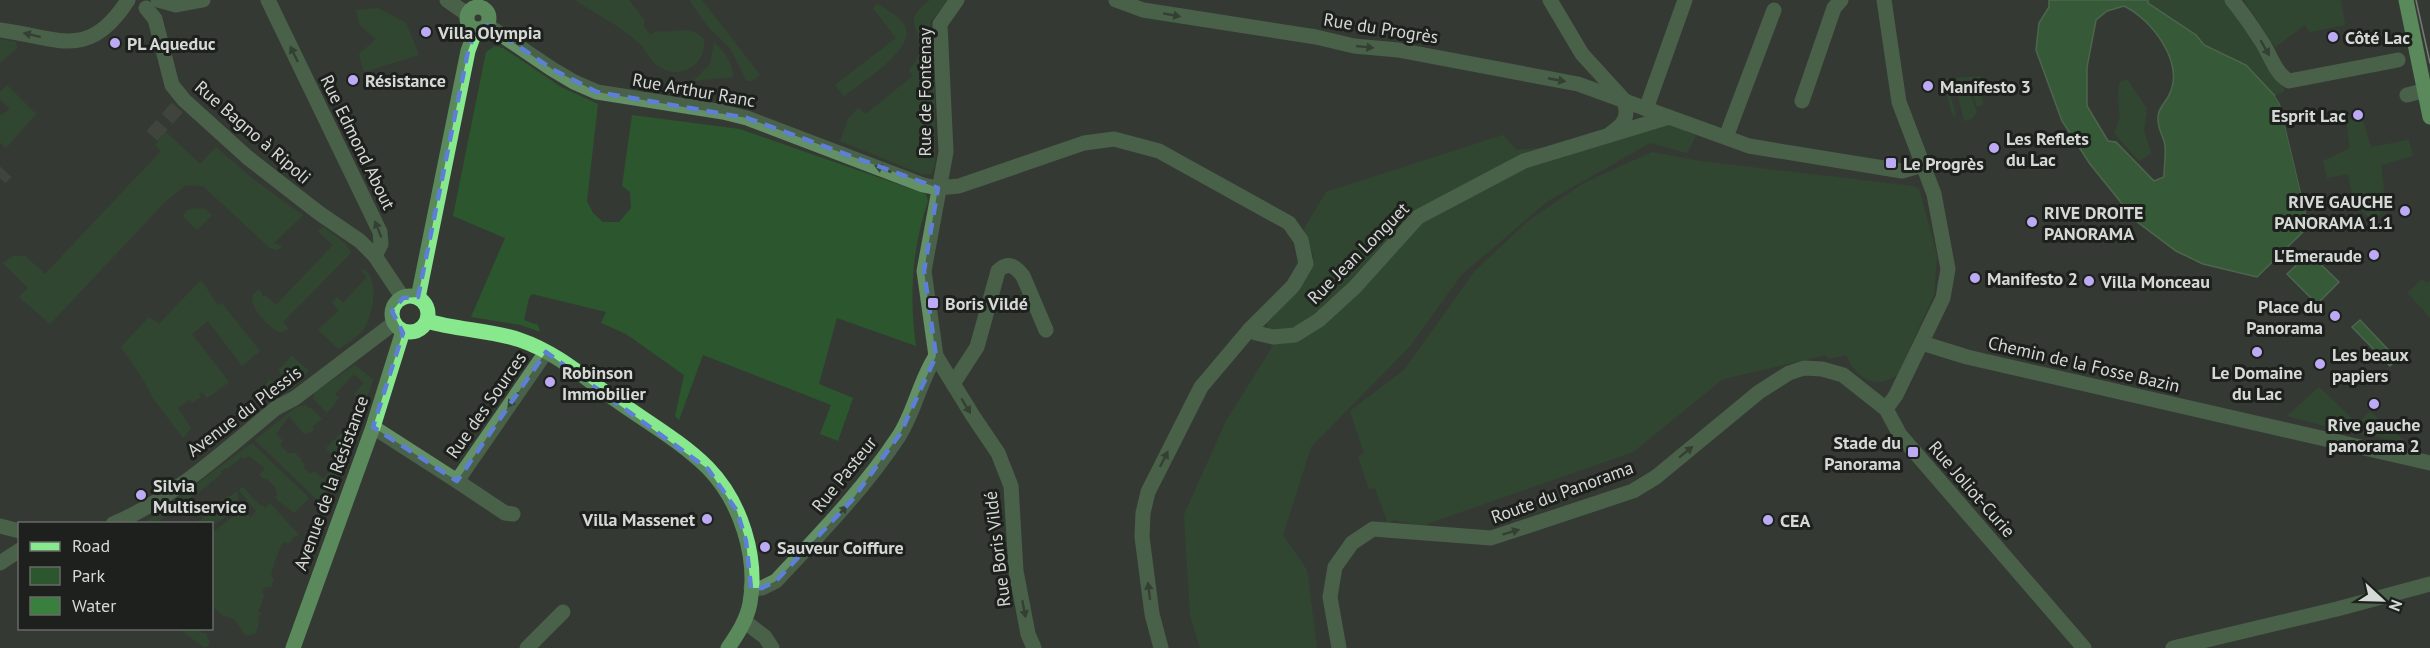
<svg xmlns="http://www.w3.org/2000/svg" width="2430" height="648" font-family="'PT Sans',sans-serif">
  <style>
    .green { fill: #2c562e }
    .water { fill: #397f3e; stroke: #689a6b; stroke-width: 1.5; fill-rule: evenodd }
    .pier { fill: #343a33 }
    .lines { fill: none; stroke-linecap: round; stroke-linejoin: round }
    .minor-tunnel { stroke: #4c524b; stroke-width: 15; stroke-dasharray: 15 8; stroke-linecap: butt }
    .minor { stroke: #639064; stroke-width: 15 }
    .major { stroke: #88e88d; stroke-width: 15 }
    .tram { stroke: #c3c7c3; stroke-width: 1.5 }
    .oneway { fill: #364736 }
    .marked { fill: none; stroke: #5d7fd7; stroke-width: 4.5; stroke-dasharray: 12 8; stroke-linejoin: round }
    .poi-dot { fill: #bcaaf5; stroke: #1d201d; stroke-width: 2 }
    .labels { text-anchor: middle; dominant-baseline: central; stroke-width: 6; stroke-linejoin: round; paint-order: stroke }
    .street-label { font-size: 18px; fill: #d5d9d5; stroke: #1d201d }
    .poi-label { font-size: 18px; font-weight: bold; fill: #d5d9d5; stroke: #1d201d; text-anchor: start }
  </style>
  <rect width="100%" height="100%" fill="#343a33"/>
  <!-- green -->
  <g class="green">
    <path d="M575 0H629L645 21 643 26 651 35 656 31C673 35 690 23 704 39 707 63 682 80 661 68 651 63 647 51 640 44 621 26 596 14 575 0Z"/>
    <path d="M692 0H702L760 75 752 81H747L730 48 710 29 690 1Z"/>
    <path d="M930 0H951L930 21 935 99V166L931 174H922L840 141 848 119 858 108 866 114 913 76 909 70C914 64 920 57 920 48 919 24 902 21 930 0Z"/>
    <path d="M2148 0H2227L2266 56 2285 91 2275 96 2246 65 2204 45 2196 35 2148 2Z"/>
    <path d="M2244 0H2341L2345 25 2310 32 2305 25 2275 47Z"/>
    <path d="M878 4C887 10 903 18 906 29 912 51 860 84 844 96L835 85 896 38 873 8Z"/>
    <path d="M378 8 406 23 419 55 364 72 359 54 376 39 360 25 356 10Z"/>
    <path d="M0 39 16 42 17 48 0 63Z"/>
    <path d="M714 43C725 51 732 63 733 77L693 81 710 64Z"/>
    <path d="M495 46 503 48 561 87 598 104 587 201 593 213 603 222H619L631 208 630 192 622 186 632 115 740 129 926 194 928 201C912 248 909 297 916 346L837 318 819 384 853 398 838 441 820 434 831 405 703 355 679 420 675 416 684 375 626 334 601 323 606 312 532 294 529 298 524 320 538 325 540 332 521 325 471 317 505 238 453 216 486 52Z"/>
    <path d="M1982 76 1986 91 1980 94 1984 104 1977 107 1971 84 1948 88 1956 115 1953 116 1942 79Z"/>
    <path d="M2127 79 2147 109 2144 130 2151 153 2139 161 2114 133 2120 118 2118 93 2120 82Z"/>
    <path d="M7 85 36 114 6 148 0 142V116L10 109 0 99V92Z"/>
    <path d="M1969 92 1977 113 1971 119 1964 121 1958 95Z"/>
    <path d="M2350 119 2363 121 2371 147 2409 140 2413 156 2381 165 2386 207 2374 222 2354 203 2348 174 2327 178 2323 161 2350 148 2346 120Z"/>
    <path d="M1667 121 1696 136 1687 153 1650 143 1548 201 1462 274 1411 345 1311 447 1283 535 1307 570 1317 648H1200L1190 615 1184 515 1226 421 1274 344 1266 321 1314 258 1304 229 1326 192 1503 135 1517 150 1594 142Z"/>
    <path d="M166 132 200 164 216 147 253 179 303 215 274 243 282 246 278 250 270 248 203 186 186 185 166 201 50 324 19 297 28 288 3 263 13 256H25L45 274 161 151 155 145Z"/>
    <path d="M1652 152 1700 161 1913 186 1919 189 1937 255 1934 294 1898 374C1876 391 1856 378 1846 355L1828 359 1826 355 1723 379 1633 452 1421 526 1395 520 1388 523 1375 488 1369 489 1358 456 1364 453 1350 411 1404 370 1475 271 1528 221 1584 183Z"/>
    <path d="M196 208 205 209 212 215 197 230 183 216 188 210Z"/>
    <path d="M323 227 345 243 351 253 283 322 289 329 280 333C269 327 249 308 253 295L259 289 263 297 265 295 276 305 333 245 318 231Z"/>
    <path d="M364 269C380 281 373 317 362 331 356 338 346 344 339 349L318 330 339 310 332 302 337 297 343 303 367 277 362 271Z"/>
    <path d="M2422 279 2427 283 2430 280V318L2408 293Z"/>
    <path d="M201 280 218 305 221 303 224 306 260 351 242 366 208 321 192 334 229 382 207 398 202 392 199 395 201 397 192 403 189 400 178 408 191 428 183 438 153 398 143 379 121 347 149 317 159 324Z"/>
    <path d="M292 356 309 371 274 399 263 390 269 379 279 386 287 379 278 370Z"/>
    <path d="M355 365 373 380 326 508 255 440 295 408 306 405 310 409 311 408 322 419 312 427 314 429 310 433 308 432 305 435 289 416 276 434 283 441 280 445 288 453H295L302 460 301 461 305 465 303 467 310 474 314 471 323 479 337 465V462L326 448 350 425 349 423 356 416 355 414 364 404 354 394 364 383 354 374 335 394 339 398 327 413 313 398 315 392Z"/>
    <path d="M2319 387 2358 424 2370 411 2407 443 2325 426 2287 416Z"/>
    <path d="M252 443 309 498 294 513 275 498 278 494 275 490 276 488 266 478 264 479 259 475 265 468 249 456 244 459 242 457 227 469 225 468 221 471 222 473 198 493 196 491 192 494 193 496 169 515 167 514 158 523H144Z"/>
    <path d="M243 487 260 506 262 505 265 508 270 503 299 535 293 537 290 543 284 542C279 547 272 568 271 577L274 578 271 587H265L262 592 264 596 258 612 262 613 258 616 259 624 255 634 246 636 234 619 222 615 212 606V533L235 515 243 512 251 517 256 511 239 490Z"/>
    <path d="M237 491C243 509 224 517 212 526V524L194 523 202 519V517C216 514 214 507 223 500 228 496 232 496 237 491Z"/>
    <path d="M179 629H200L202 633H206L210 643 207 647H204Z"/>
  </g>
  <!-- water -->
  <g class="water">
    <path d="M2049 0H2148V3L2196 35 2204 45 2246 65 2275 96 2280 104 2309 226 2257 277 2203 264 2176 251 2136 221 2090 164 2062 121 2036 50 2039 23 2049 7ZM2124 6C2151 19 2184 61 2170 93 2166 103 2158 107 2158 118 2157 127 2163 135 2165 145 2166 155 2164 167 2164 177L2154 181 2116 142 2108 141 2087 106V67L2096 20 2107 11Z"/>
    <path d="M2309 253 2339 282 2317 304 2287 274Z"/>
    <path d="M2360 320 2397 359 2390 366 2352 327Z"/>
  </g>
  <!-- pier -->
  <path class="pier" d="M2278 94 2283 104 2312 225 2309 226 2280 104 2275 96Z"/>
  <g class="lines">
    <!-- minor-tunnel -->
    <g class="minor-tunnel">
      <path d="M152 136 184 100"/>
      <path d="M0 178 6 172"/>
    </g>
    <!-- minor -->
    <g class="minor">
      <path d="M158 0 176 5 203 0"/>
      <path d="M268 0 380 232 381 244 375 256 403 298"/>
      <path d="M447 0 467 14"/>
      <path d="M957 0 940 24 946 152 924 271 936 356 973 416 998 453 1011 486 1016 571 1028 634 1034 648"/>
      <path d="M1116 0 1143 10 1316 37 1354 46 1398 50 1578 84 1749 146 1902 171 1923 165"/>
      <path d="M1550 0 1582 54 1624 100C1629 116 1625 124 1611 133"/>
      <path d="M1884 0 1899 102 1934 194 1948 269 1943 298 1896 395 1886 409"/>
      <path d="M2232 0C2242 12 2251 25 2260 39 2269 51 2275 74 2289 81L2398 60"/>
      <path d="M146 8 155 19 172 85 184 100 247 157 319 213 360 241 375 256"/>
      <path d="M487 25 552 69 574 82 597 92 723 112 747 118 923 185 938 188 959 186 1084 143 1114 139 1159 151 1289 223 1301 240 1306 264 1293 286 1250 329 1201 387 1148 492 1143 513 1142 537 1152 614 1161 648"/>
      <path d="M0 30C59 38 89 61 128 0"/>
      <path d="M2407 95 2430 89"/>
      <path d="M1802 101 1834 8 1841 0"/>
      <path d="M1646 109 1685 0"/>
      <path d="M1726 137 1774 10"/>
      <path d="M1250 329 1256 333 1273 337 1295 335 1319 320 1355 287 1418 217 1524 161 1669 117"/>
      <path d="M1922 343 1967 357 2430 463"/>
      <path d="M953 384 977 347 998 271C1008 261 1015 266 1023 276L1046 330"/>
      <path d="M373 427 457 481 546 352"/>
      <path d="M457 481 505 513 513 514"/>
      <path d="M113 524C174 498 225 450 276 408L295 398 394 323"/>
      <path d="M0 526 20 531"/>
      <path d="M0 563 20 550"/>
      <path d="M751 588H762L776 581C819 535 864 489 899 436 915 411 920 380 936 356"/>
      <path d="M744 621 765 637 772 648"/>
      <path d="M527 648 563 612"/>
      <path d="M1339 648 1330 597 1335 567 1352 543 1373 529 1491 538 1633 491 1656 477 1759 392 1789 373 1804 368 1822 369 1843 375 1886 409 1900 435 2084 648"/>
      <path d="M2173 648 2337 609 2430 584"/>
    </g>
    <!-- major -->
    <g class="major">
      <path d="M2406 0 2430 117"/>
      <circle cx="478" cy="18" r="11"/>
      <circle cx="410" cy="314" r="18"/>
      <path d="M418 298 468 51 476 29"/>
      <path d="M427 321C457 330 491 330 520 340 556 352 586 379 616 400 647 422 682 442 708 468 741 502 758 557 750 603 747 620 737 635 728 648"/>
      <path d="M293 648 373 427 403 331"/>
    </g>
    <!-- tram -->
    <path class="tram" d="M2416 0 2430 63"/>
  </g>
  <!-- one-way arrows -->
  <defs><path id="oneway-solid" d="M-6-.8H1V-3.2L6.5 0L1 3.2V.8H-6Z" transform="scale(1.5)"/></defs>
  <g class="oneway">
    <use href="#oneway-solid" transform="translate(1172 15) rotate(10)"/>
    <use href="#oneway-solid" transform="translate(32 35) rotate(-167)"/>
    <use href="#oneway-solid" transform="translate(1365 47) rotate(6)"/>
    <use href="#oneway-solid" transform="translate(2265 48) rotate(60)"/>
    <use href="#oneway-solid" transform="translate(294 54) rotate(-116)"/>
    <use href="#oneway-solid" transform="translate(1557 80) rotate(11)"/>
    <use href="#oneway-solid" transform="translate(883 169) rotate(-159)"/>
    <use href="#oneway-solid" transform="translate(378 229) rotate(-112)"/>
    <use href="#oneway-solid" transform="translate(513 400) rotate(125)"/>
    <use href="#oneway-solid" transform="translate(966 406) rotate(59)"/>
    <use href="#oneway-solid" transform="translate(1686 452) rotate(-39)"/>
    <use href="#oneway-solid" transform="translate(1164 459) rotate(-63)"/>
    <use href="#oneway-solid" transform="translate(841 512) rotate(-47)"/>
    <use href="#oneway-solid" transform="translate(1511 532) rotate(-17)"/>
    <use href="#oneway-solid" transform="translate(1149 591) rotate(-97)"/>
    <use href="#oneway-solid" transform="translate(1024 609) rotate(79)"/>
  </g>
  <!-- marked area -->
  <path d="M0 0H2430V648H0ZM487 25 552 69 597 92 747 118 938 188 924 271 936 356 900 434 852 500 776 581 762 588H751L746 541 737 511 708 469 546 352 457 481 373 427 403 333 392 311 403 298 418 297 468 51 476 29Z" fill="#343a33" fill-opacity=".55" fill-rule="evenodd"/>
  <path class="marked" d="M487 25 552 69 597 92 747 118 938 188 924 271 936 356 900 434 852 500 776 581 762 588H751L746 541 737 511 708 469 546 352 457 481 373 427 403 333 392 311 403 298 418 297 468 51 476 29Z"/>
  <!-- markers -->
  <g class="poi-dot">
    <circle cx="426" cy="32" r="6"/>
    <circle cx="2333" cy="37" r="6"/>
    <circle cx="115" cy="43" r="6"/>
    <circle cx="353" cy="80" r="6"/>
    <circle cx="1928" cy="86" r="6"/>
    <circle cx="2358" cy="115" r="6"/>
    <circle cx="1994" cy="148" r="6"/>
    <rect x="1885" y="157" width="12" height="12" rx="3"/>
    <circle cx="2405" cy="211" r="6"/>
    <circle cx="2032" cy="222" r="6"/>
    <circle cx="2374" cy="255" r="6"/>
    <circle cx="1975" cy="278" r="6"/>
    <circle cx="2089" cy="281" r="6"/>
    <rect x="927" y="297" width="12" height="12" rx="3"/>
    <circle cx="2335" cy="316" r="6"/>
    <circle cx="2257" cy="352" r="6"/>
    <circle cx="2320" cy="364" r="6"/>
    <circle cx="550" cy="382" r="6"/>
    <circle cx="2374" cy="404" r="6"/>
    <rect x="1907" y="446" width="12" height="12" rx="3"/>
    <circle cx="141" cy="495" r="6"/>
    <circle cx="707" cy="519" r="6"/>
    <circle cx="1768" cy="520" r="6"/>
    <circle cx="765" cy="547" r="6"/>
  </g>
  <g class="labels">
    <!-- street labels -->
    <g class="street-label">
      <text transform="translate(1381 28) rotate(9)">Rue du Progrès</text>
      <text transform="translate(694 90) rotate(10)">Rue Arthur Ranc</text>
      <text transform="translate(924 92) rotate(-90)">Rue de Fontenay</text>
      <text transform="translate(253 132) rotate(41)">Rue Bagno à Ripoli</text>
      <text transform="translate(358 142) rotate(64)">Rue Edmond About</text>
      <text transform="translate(1358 253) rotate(-45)">Rue Jean Longuet</text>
      <text transform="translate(2084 364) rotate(13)">Chemin de la Fosse Bazin</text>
      <text transform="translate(486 405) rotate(-55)">Rue des Sources</text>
      <text transform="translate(244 411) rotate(-37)">Avenue du Plessis</text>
      <text transform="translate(844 474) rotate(-51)">Rue Pasteur</text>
      <text transform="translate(331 483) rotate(-70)">Avenue de la Résistance</text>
      <text transform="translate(1972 489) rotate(49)">Rue Joliot-Curie</text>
      <text transform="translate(1562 492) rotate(-20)">Route du Panorama</text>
      <text transform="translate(997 549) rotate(-97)">Rue Boris Vildé</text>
    </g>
    <!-- poi labels -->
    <g class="poi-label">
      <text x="438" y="32">Villa Olympia</text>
      <text x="2345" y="37">Côté Lac</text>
      <text x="127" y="43">PL Aqueduc</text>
      <text x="365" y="80">Résistance</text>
      <text x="1940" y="86">Manifesto 3</text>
      <text x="2346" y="115" text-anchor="end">Esprit Lac</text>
      <text x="2006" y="138">Les Reflets<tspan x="2006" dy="21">du Lac</tspan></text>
      <text x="1903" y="163">Le Progrès</text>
      <text x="2393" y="201" text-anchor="end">RIVE GAUCHE<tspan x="2393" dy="21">PANORAMA 1.1</tspan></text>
      <text x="2044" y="212">RIVE DROITE<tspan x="2044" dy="21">PANORAMA</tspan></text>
      <text x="2362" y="255" text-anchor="end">L'Emeraude</text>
      <text x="1987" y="278">Manifesto 2</text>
      <text x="2101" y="281">Villa Monceau</text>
      <text x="945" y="303">Boris Vildé</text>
      <text x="2323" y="306" text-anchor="end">Place du<tspan x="2323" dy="21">Panorama</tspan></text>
      <text x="2332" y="354">Les beaux<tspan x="2332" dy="21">papiers</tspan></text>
      <text x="562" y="372">Robinson<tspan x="562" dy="21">Immobilier</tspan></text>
      <text x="2257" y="372" text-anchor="middle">Le Domaine<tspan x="2257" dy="21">du Lac</tspan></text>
      <text x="2374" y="424" text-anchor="middle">Rive gauche<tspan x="2374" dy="21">panorama 2</tspan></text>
      <text x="1901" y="442" text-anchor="end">Stade du<tspan x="1901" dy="21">Panorama</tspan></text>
      <text x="153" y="485">Silvia<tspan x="153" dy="21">Multiservice</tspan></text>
      <text x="695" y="519" text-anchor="end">Villa Massenet</text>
      <text x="1780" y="520">CEA</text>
      <text x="777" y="547">Sauveur Coiffure</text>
    </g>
  </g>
  <!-- legend -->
  <rect x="18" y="522" width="195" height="108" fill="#1d201d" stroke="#676a67" stroke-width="1.5"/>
  <rect x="30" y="542" width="30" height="9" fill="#88e88d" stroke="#676a67" stroke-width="1.5"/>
  <text x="72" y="552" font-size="18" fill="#d5d9d5">Road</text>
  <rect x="30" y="567" width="30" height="18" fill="#2c562e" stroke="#676a67" stroke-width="1.5"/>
  <text x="72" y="582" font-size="18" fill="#d5d9d5">Park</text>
  <rect x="30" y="597" width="30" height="18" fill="#397f3e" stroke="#676a67" stroke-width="1.5"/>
  <text x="72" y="612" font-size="18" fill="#d5d9d5">Water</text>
  <!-- north arrow -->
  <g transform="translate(2382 600) rotate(112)" stroke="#1d201d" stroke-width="4.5" paint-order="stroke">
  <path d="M0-4.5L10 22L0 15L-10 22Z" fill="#d5d9d5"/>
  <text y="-9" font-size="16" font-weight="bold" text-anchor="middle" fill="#d5d9d5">N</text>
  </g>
</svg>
